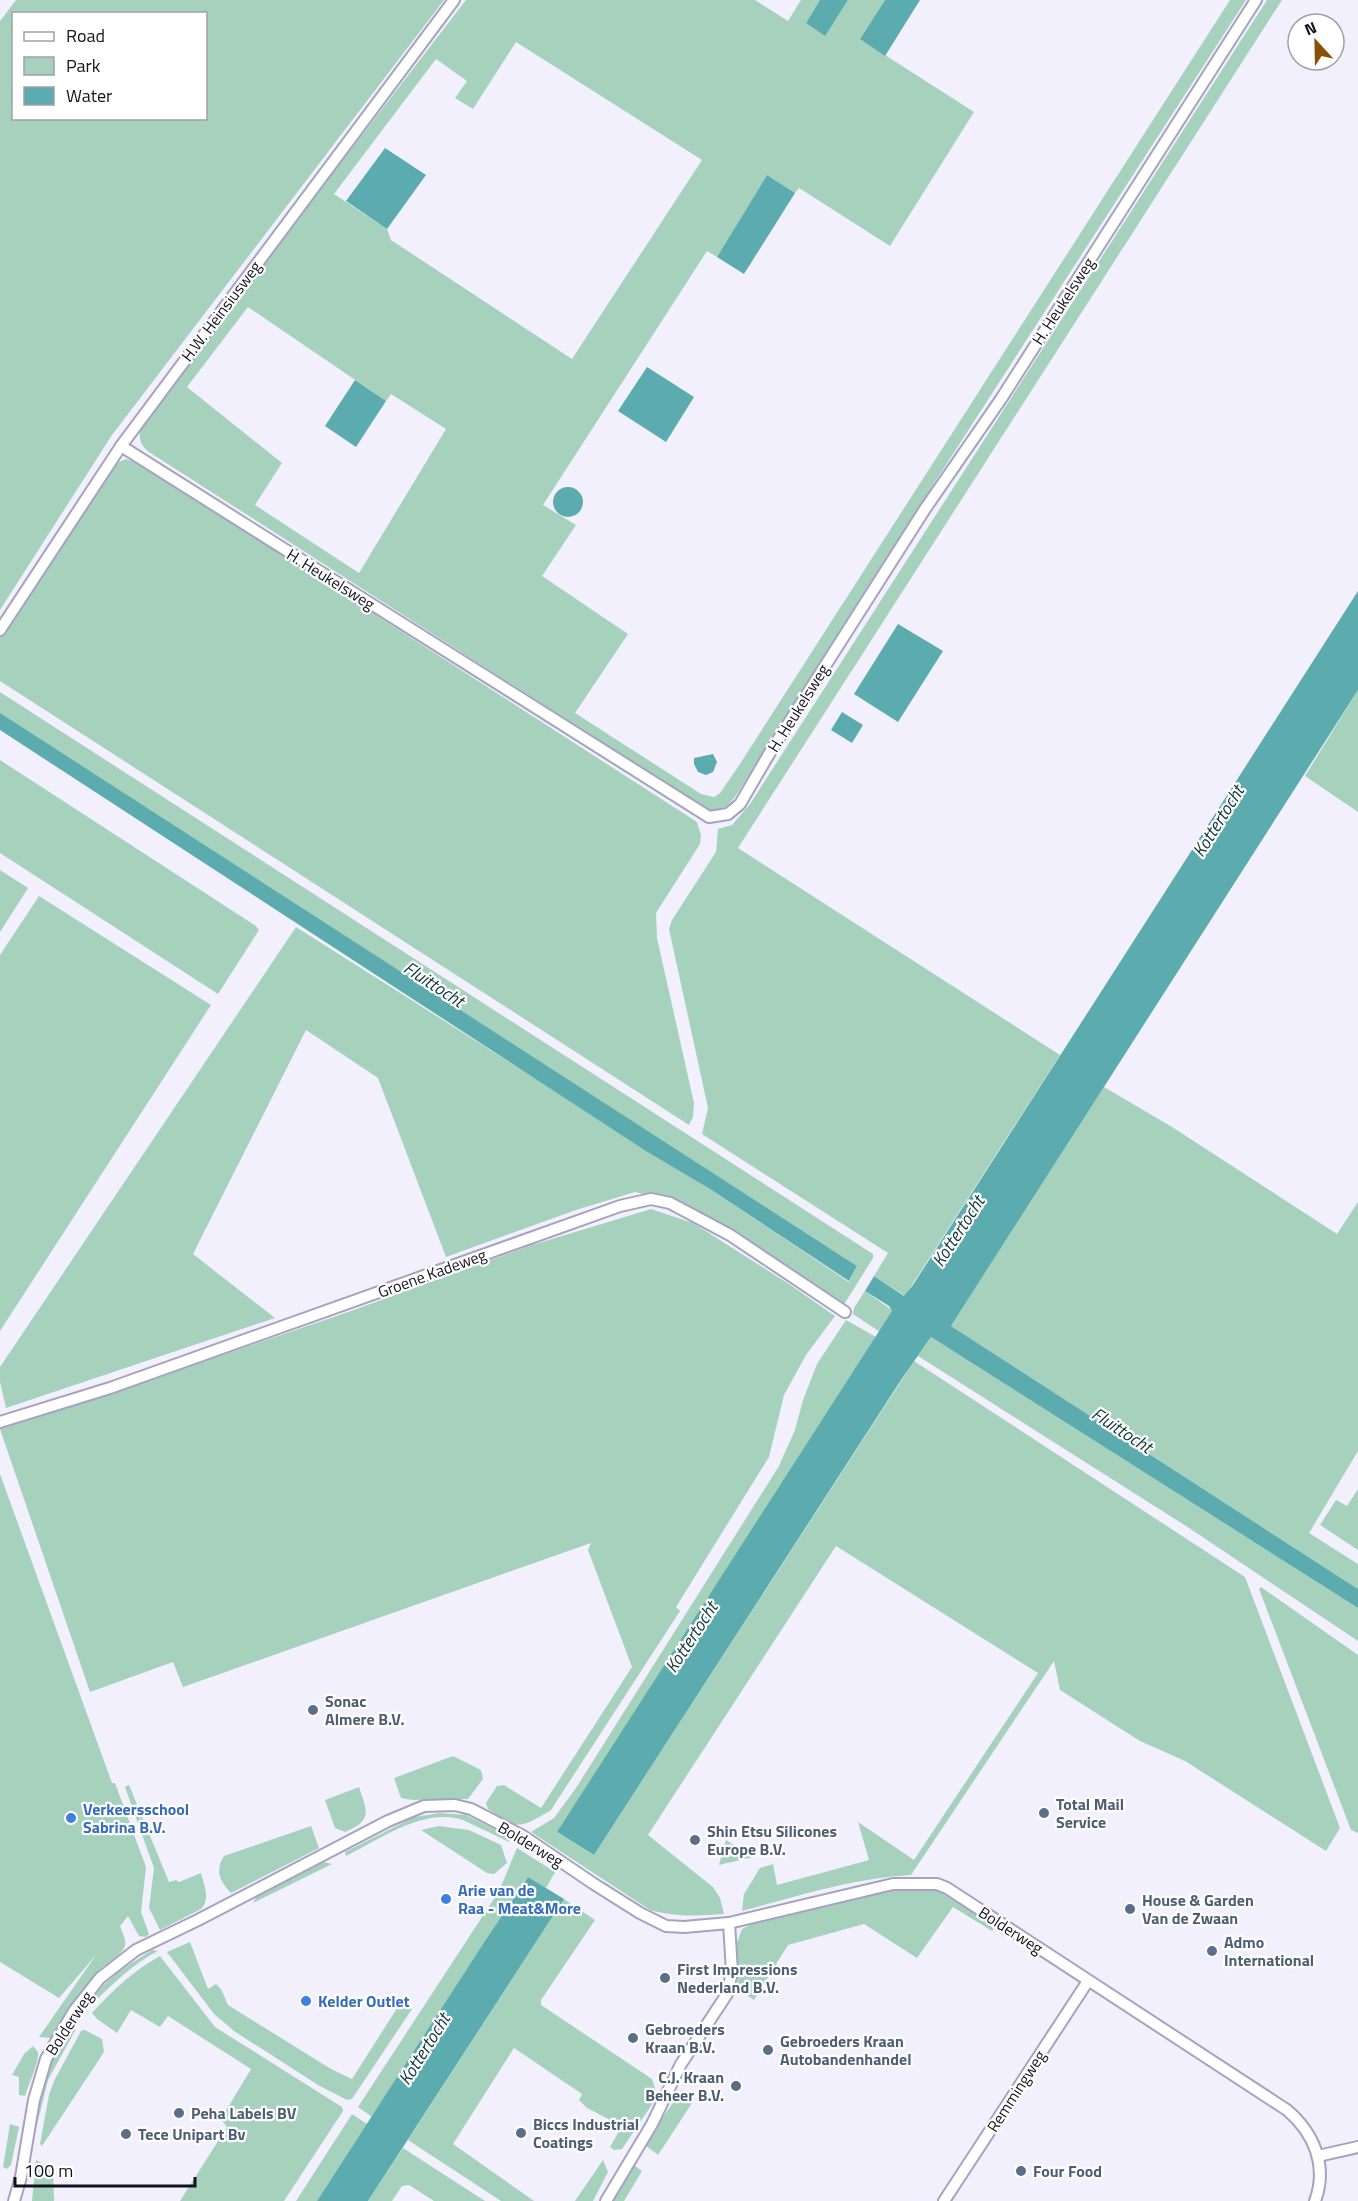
<svg xmlns="http://www.w3.org/2000/svg" width="1358" height="2201" font-family="'Titillium Web',sans-serif">
  <style>
    .green { fill: #a6d2bd; fill-rule: evenodd }
    .water { fill: #5cacaf }
    .lines { fill: none; stroke-linecap: round; stroke-linejoin: round }
    .street-casing { stroke: #a7a2c1; stroke-width: 14 }
    .street { stroke: #fff; stroke-width: 10 }
    .service-dot { fill: #5c6f8a; stroke: #fff; stroke-width: 2 }
    .shop-dot { fill: #3f7fe0; stroke: #fff; stroke-width: 2 }
    .labels { text-anchor: middle; dominant-baseline: central; stroke-width: 4.5; stroke-linejoin: round; paint-order: stroke }
    .street-label { font-size: 16px; fill: #14121d; stroke: #fff }
    .service-label { font-size: 16px; font-weight: bold; fill: #4e5e75; stroke: #fff; text-anchor: start }
    .shop-label { font-size: 16px; font-weight: bold; fill: #366cbe; stroke: #fff; text-anchor: start }
    .water-label { font-size: 18px; font-style: italic; fill: #103739; stroke: #fff }
  </style>
  <rect width="100%" height="100%" fill="#f2f0fd"/>
  <!-- green -->
  <g class="green">
    <path d="M16 0H444L112 435 0 610V21ZM14 14H206V118H14Z"/>
    <path d="M466 0H755L788 21 801 0H820L806 23 825 35 848 0H885L860 39 974 112 890 246 799 188 795 193 767 175 717 257 707 251 543 505 576 525 542 576 628 634 575 713 701 794 714 797 720 793 738 767 1230 0H1246L931 488 737 794C729 805 725 809 712 812L681 793 149 452C140 445 138 438 141 427L288 231ZM516 42 702 160 572 359 391 240 387 229 334 194 436 59 467 81 455 98 473 109ZM248 307 386 401 391 394 446 429 359 573 255 505 282 463 187 387Z"/>
    <path d="M1267 0H1282L738 848 1060 1055 905 1296 874 1276 888 1253 702 1134 708 1108 669 929 672 920 716 852 718 829 732 825 750 804Z"/>
    <path d="M126 459 144 466 697 822 701 835 700 844 656 913 657 938 694 1103 693 1117 689 1125 0 681V635L105 472 112 465Z"/>
    <path d="M1358 690V812L1305 776Z"/>
    <path d="M0 692 873 1254V1258L843 1306 677 1202 635 1192 576 1210 446 1257 378 1078 306 1030 193 1254 275 1318 6 1408 0 1382V1367L296 927 710 1189 849 1282 857 1266 13 723 0 714Z"/>
    <path d="M0 760 256 926 259 930 218 994 0 853Z"/>
    <path d="M0 870 28 888 0 932Z"/>
    <path d="M39 896 211 1005 0 1331V955Z"/>
    <path d="M1104 1087 1172 1127 1337 1234 1358 1202V1451L1309 1533 1358 1564V1589L951 1326Z"/>
    <path d="M651 1209 693 1223 789 1284 835 1316 806 1355 784 1395 769 1457 676 1607 680 1611 551 1810C517 1830 520 1829 488 1809L486 1803 497 1786 504 1785 541 1808 632 1667 588 1550 591 1543 183 1687 173 1662 90 1692 0 1429 80 1404 351 1311 532 1245Z"/>
    <path d="M865 1291 893 1311 880 1332 853 1314 854 1308Z"/>
    <path d="M846 1320 876 1337 558 1833 594 1855 914 1361 1245 1577 1340 1828 1326 1851 1185 1761 1140 1741 1060 1690 1054 1661 911 1875C853 1878 798 1896 742 1911L744 1894 760 1868 773 1864 777 1885 869 1860 858 1822 914 1860 1038 1673 836 1546 648 1835 713 1887 720 1898 724 1914C698 1916 675 1917 650 1910L531 1832 554 1818 576 1788 779 1466 795 1430 803 1400 817 1364Z"/>
    <path d="M931 1337 1358 1608V1641L1186 1526 918 1356Z"/>
    <path d="M0 1474 112 1783H115L146 1867 141 1912 149 1934 146 1937 139 1936 128 1916 120 1926C122 1932 128 1942 124 1948 120 1956 103 1965 96 1973 78 1993 66 2016 51 2038L39 2037 96 1955 59 1998 0 1962Z"/>
    <path d="M1358 1489V1550L1320 1525 1336 1500 1347 1506Z"/>
    <path d="M1261 1587 1358 1655V1833L1351 1830 1259 1589Z"/>
    <path d="M453 1756 481 1770 483 1779 468 1799 412 1800 401 1798 394 1778Z"/>
    <path d="M129 1785 169 1882 176 1880 179 1882 201 1873C204 1886 211 1899 201 1909L160 1930 149 1908 154 1868 125 1787Z"/>
    <path d="M359 1787C367 1812 373 1820 345 1832L335 1828 325 1800Z"/>
    <path d="M440 1813 466 1815 510 1837 509 1842 463 1820C424 1807 380 1839 346 1856L345 1852 414 1817Z"/>
    <path d="M311 1826 319 1848 231 1893C219 1881 215 1870 224 1856Z"/>
    <path d="M439 1826 469 1830 501 1845 507 1863 494 1874 487 1873 421 1830Z"/>
    <path d="M726 1840 753 1857 719 1865Z"/>
    <path d="M517 1848 555 1872 546 1888 528 1877 524 1882 372 2117 358 2107 499 1891Z"/>
    <path d="M324 1862 332 1864 253 1903 256 1897Z"/>
    <path d="M928 1888 951 1895 998 1923 992 1931 953 1907 917 1958 864 1924 788 1945 754 2000 738 1989 736 1945 742 1929 756 1922 892 1889Z"/>
    <path d="M564 1899 595 1920 541 2000V2005L652 2079 656 2092 655 2100 622 2149 614 2150 610 2147 622 2126 587 2108 579 2100 582 2094 514 2048 453 2144 534 2201H501L408 2140Z"/>
    <path d="M190 1942 208 1989 216 1984 221 1989 228 2005 331 2069 352 2079 401 2002 412 2009 352 2099 347 2100 318 2085 234 2031 214 2014 167 1952Z"/>
    <path d="M152 1950 158 1951C131 1965 112 1985 90 2006 96 1984 133 1962 152 1950Z"/>
    <path d="M160 1956 215 2027 342 2107 343 2111 284 2201H180L227 2127 221 2119 251 2069 168 2016 160 2027 131 2010 117 2033 97 2019 92 2013C113 1990 133 1971 160 1956Z"/>
    <path d="M76 2029 48 2080 33 2141C29 2124 41 2087 48 2070 53 2058 63 2045 70 2033Z"/>
    <path d="M85 2030 102 2039 104 2052 42 2146 40 2144 49 2095 54 2081 81 2031Z"/>
    <path d="M33 2046 38 2052C39 2062 29 2084 25 2096L19 2095V2077L12 2075 24 2054Z"/>
    <path d="M682 2090 694 2100 658 2155 645 2145 646 2141Z"/>
    <path d="M352 2114 367 2124 317 2201H296Z"/>
    <path d="M10 2124 19 2127 11 2165 7 2169 3 2167Z"/>
    <path d="M403 2148 485 2201H434L409 2185 402 2186 392 2201H368Z"/>
    <path d="M36 2160 53 2169 54 2201H32Z"/>
    <path d="M603 2160 608 2172 593 2201H575Z"/>
    <path d="M634 2165 642 2171 624 2201H610Z"/>
  </g>
  <!-- water -->
  <g class="water">
    <path d="M820 0H848L825 36 806 23Z"/>
    <path d="M885 0H920L885 56 860 39Z"/>
    <path d="M385 148 426 175 387 229 346 201Z"/>
    <path d="M767 175 795 193 744 274 717 257Z"/>
    <path d="M647 367 694 397 666 442 618 411Z"/>
    <path d="M355 380 386 401 356 447 325 426Z"/>
    <circle cx="568" cy="502" r="15"/>
    <path d="M1358 591V690L951 1326 1358 1589V1608L931 1337 901 1380 594 1855 557 1832 892 1311 889 1306 865 1291 874 1276 904 1296 913 1285Z"/>
    <path d="M898 624 943 651 898 722 854 694Z"/>
    <path d="M842 712 863 725 852 743 831 730Z"/>
    <path d="M0 713 857 1266 849 1281 710 1189 646 1151 0 730Z"/>
    <path d="M713 754 717 762 713 772 706 775 698 772 694 764V758Z"/>
    <path d="M528 1877 564 1899 368 2201H317L485 1941Z"/>
  </g>
  <g class="lines">
    <!-- street casing -->
    <g class="street-casing">
      <g id="street">
        <path d="M121 446 709 817 728 814 740 804 769 754 925 509 1001 399 1256 0"/>
        <path d="M0 630 121 446 454 0"/>
        <path d="M0 1422 110 1388 620 1206 651 1199 670 1203 730 1235 845 1312"/>
        <path d="M1318 2156 1358 2147"/>
        <path d="M14 2201 21 2177 34 2100 46 2059 74 2011 100 1978 136 1950 198 1920 388 1821 424 1806 455 1805 471 1809 523 1836 594 1884 640 1913 666 1926 684 1927 729 1923 893 1884H937L947 1888 1287 2110C1314 2133 1328 2166 1315 2201"/>
        <path d="M606 2201 652 2124 681 2064 727 1994 732 1972 729 1923"/>
        <path d="M944 2201 1088 1981"/>
      </g>
    </g>
    <!-- street -->
    <use href="#street" class="street"/>
  </g>
  <!-- markers -->
  <g class="service-dot">
    <circle cx="313" cy="1710" r="6"/>
    <circle cx="1044" cy="1813" r="6"/>
    <circle cx="695" cy="1840" r="6"/>
    <circle cx="1130" cy="1909" r="6"/>
    <circle cx="1212" cy="1951" r="6"/>
    <circle cx="665" cy="1978" r="6"/>
    <circle cx="633" cy="2038" r="6"/>
    <circle cx="768" cy="2050" r="6"/>
    <circle cx="736" cy="2086" r="6"/>
    <circle cx="179" cy="2113" r="6"/>
    <circle cx="521" cy="2133" r="6"/>
    <circle cx="126" cy="2134" r="6"/>
    <circle cx="1021" cy="2171" r="6"/>
  </g>
  <g class="shop-dot">
    <circle cx="71" cy="1818" r="6"/>
    <circle cx="446" cy="1899" r="6"/>
    <circle cx="306" cy="2001" r="6"/>
  </g>
  <g class="labels">
    <!-- street labels -->
    <g class="street-label">
      <text transform="translate(1063 301) rotate(-57)">H. Heukelsweg</text>
      <text transform="translate(221 311) rotate(-53)">H.W. Heinsiusweg</text>
      <text transform="translate(331 579) rotate(32)">H. Heukelsweg</text>
      <text transform="translate(798 708) rotate(-58)">H. Heukelsweg</text>
      <text transform="translate(432 1273) rotate(-20)">Groene Kadeweg</text>
      <text transform="translate(531 1844) rotate(31)">Bolderweg</text>
      <text transform="translate(1011 1930) rotate(33)">Bolderweg</text>
      <text transform="translate(69 2023) rotate(-57)">Bolderweg</text>
      <text transform="translate(1016 2091) rotate(-57)">Remmingweg</text>
    </g>
    <!-- service labels -->
    <g class="service-label">
      <text x="325" y="1701">Sonac<tspan x="325" dy="18">Almere B.V.</tspan></text>
      <text x="1056" y="1804">Total Mail<tspan x="1056" dy="18">Service</tspan></text>
      <text x="707" y="1831">Shin Etsu Silicones<tspan x="707" dy="18">Europe B.V.</tspan></text>
      <text x="1142" y="1900">House &amp; Garden<tspan x="1142" dy="18">Van de Zwaan</tspan></text>
      <text x="1224" y="1942">Admo<tspan x="1224" dy="18">International</tspan></text>
      <text x="677" y="1969">First Impressions<tspan x="677" dy="18">Nederland B.V.</tspan></text>
      <text x="645" y="2029">Gebroeders<tspan x="645" dy="18">Kraan B.V.</tspan></text>
      <text x="780" y="2041">Gebroeders Kraan<tspan x="780" dy="18">Autobandenhandel</tspan></text>
      <text x="724" y="2077" text-anchor="end">C.J. Kraan<tspan x="724" dy="18">Beheer B.V.</tspan></text>
      <text x="191" y="2113">Peha Labels BV</text>
      <text x="533" y="2124">Biccs Industrial<tspan x="533" dy="18">Coatings</tspan></text>
      <text x="138" y="2134">Tece Unipart Bv</text>
      <text x="1033" y="2171">Four Food</text>
    </g>
    <!-- shop labels -->
    <g class="shop-label">
      <text x="83" y="1809">Verkeersschool<tspan x="83" dy="18">Sabrina B.V.</tspan></text>
      <text x="458" y="1890">Arie van de<tspan x="458" dy="18">Raa - Meat&amp;More</tspan></text>
      <text x="318" y="2001">Kelder Outlet</text>
    </g>
    <!-- water labels -->
    <g class="water-label">
      <text transform="translate(1218 821) rotate(-58)">Kottertocht</text>
      <text transform="translate(434 984) rotate(33)">Fluittocht</text>
      <text transform="translate(958 1231) rotate(-57)">Kottertocht</text>
      <text transform="translate(1122 1430) rotate(33)">Fluittocht</text>
      <text transform="translate(691 1637) rotate(-57)">Kottertocht</text>
      <text transform="translate(424 2049) rotate(-58)">Kottertocht</text>
    </g>
  </g>
  <!-- legend -->
  <rect x="12" y="12" width="195" height="108" fill="#ffffff" stroke="#a1a0a5" stroke-width="1.5"/>
  <rect x="24" y="32" width="30" height="9" fill="#ffffff" stroke="#a1a0a5" stroke-width="1.5"/>
  <text x="66" y="42" font-size="18" fill="#14121d">Road</text>
  <rect x="24" y="57" width="30" height="18" fill="#a6d2bd" stroke="#a1a0a5" stroke-width="1.5"/>
  <text x="66" y="72" font-size="18" fill="#14121d">Park</text>
  <rect x="24" y="87" width="30" height="18" fill="#5cacaf" stroke="#a1a0a5" stroke-width="1.5"/>
  <text x="66" y="102" font-size="18" fill="#14121d">Water</text>
  <!-- north arrow -->
  <g transform="translate(1316 42) rotate(338)"><circle r="28" fill="#ffffff" stroke="#a1a0a5" stroke-width="1.5"/>
  <path d="M0-4.5L10 22L0 15L-10 22Z" fill="#895006"/>
  <text y="-9" font-size="16" font-weight="bold" text-anchor="middle" fill="#14121d">N</text>
  </g>
  <!-- scale -->
  <path d="M15 2177v9h180v-9" fill="none" stroke="#14121d" stroke-width="3"/>
  <text x="24" y="2177" font-size="18" fill="#14121d" stroke="#ffffff" stroke-width="4.5" paint-order="stroke">100 m</text>
</svg>
